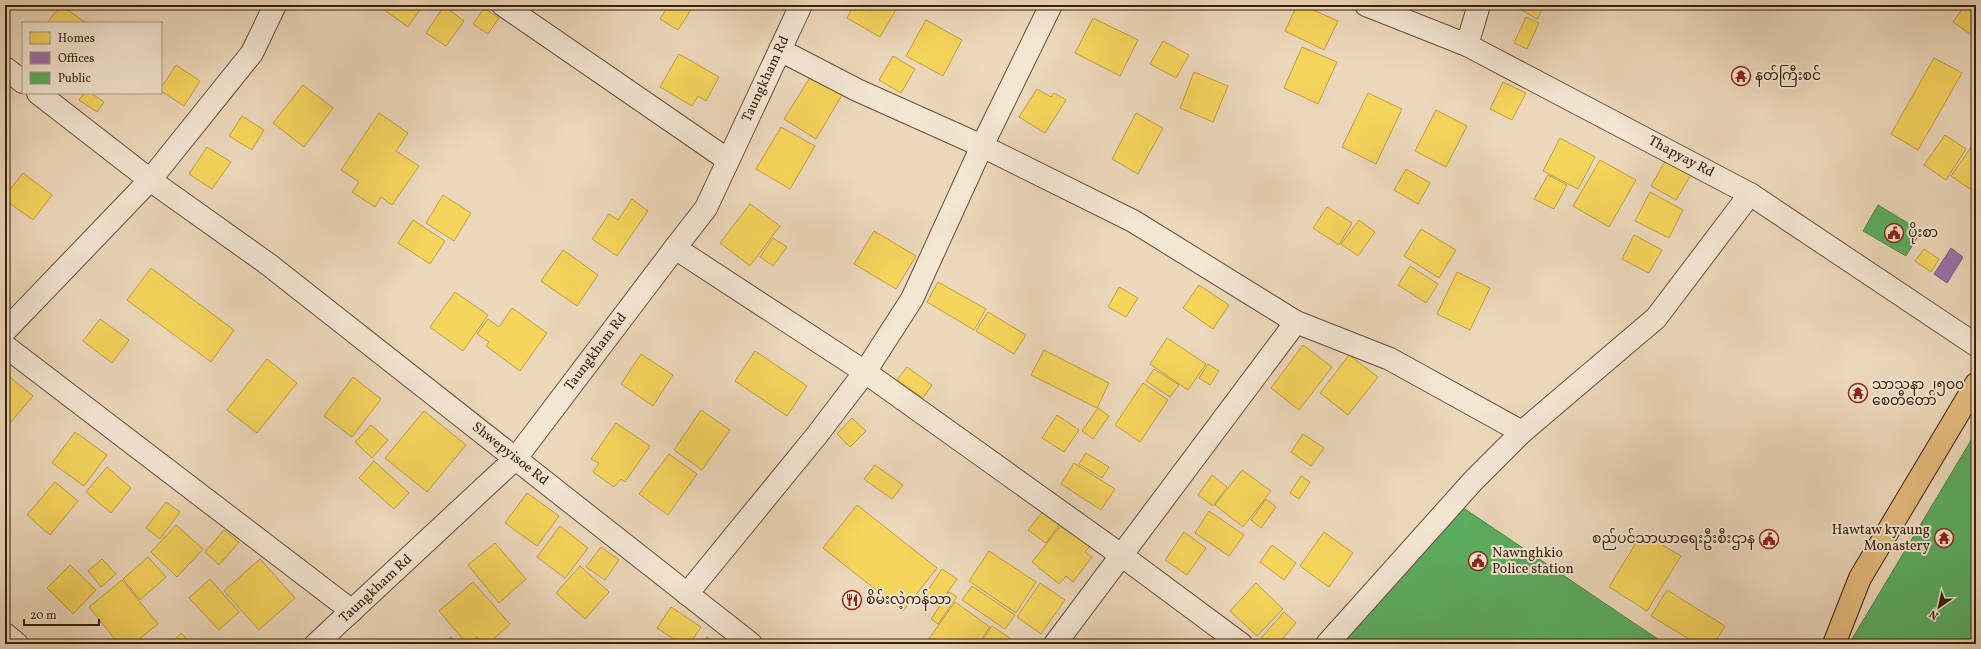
<svg xmlns="http://www.w3.org/2000/svg" width="1981" height="649" font-family="Vollkorn,'Noto Sans Myanmar',serif">
  <style>
    .homes { fill: #f6d55c; stroke: #bd9f44 }
    .offices { fill: #9970ab; stroke: #7c587b }
    .public { fill: #5aae61; stroke: #508347 }
    .lines { fill: none; stroke-linecap: round; stroke-linejoin: round }
    .street-casing { stroke: #664e37; stroke-width: 24 }
    .highway-casing { stroke: #39200b; stroke-width: 24 }
    .street { stroke: #f3e6d3; stroke-width: 22 }
    .highway { stroke: #e6bc7e; stroke-width: 22 }
    .labels { text-anchor: middle; dominant-baseline: central; stroke-width: 4; stroke-linejoin: round; paint-order: stroke }
    .poi-label { font-size: 14px; fill: #39200b; stroke: #f3e6d3; text-anchor: start }
    .street-label { font-size: 14px; fill: #39200b; stroke: #f3e6d3 }
  </style>
  <rect width="100%" height="100%" fill="#edd8bb"/>
  <filter id="stains"><feTurbulence type="fractalNoise" baseFrequency=".005" numOctaves="4"/><feColorMatrix values="0 0 0 0 .2 0 0 0 0 .09 0 0 0 0 .02 0 0 0 .5 -.17"/></filter>
  <radialGradient id="worn" r=".72"><stop offset=".6" stop-color="#630" stop-opacity="0"/><stop offset="1" stop-color="#630" stop-opacity=".3"/></radialGradient>
  <!-- homes -->
  <g class="homes">
    <path d="M61 5 86 23H47Z"/>
    <path d="M386 5H423L408 27 383 9Z"/>
    <path d="M669 5H688L692 8 678 30 660 19Z"/>
    <path d="M854 5H892L897 8 880 37 847 18Z"/>
    <path d="M1297 5H1302L1338 21 1324 50 1285 31Z"/>
    <path d="M1451 5H1466L1463 11Z"/>
    <path d="M1513 5H1545L1537 19Z"/>
    <path d="M1965 5H1976V38L1953 22Z"/>
    <path d="M444 6 464 21 446 46 426 33Z"/>
    <path d="M484 8 499 18 488 34 473 24Z"/>
    <path d="M1526 17 1539 23 1527 49 1514 43Z"/>
    <path d="M1093 18 1138 40 1120 76 1075 53Z"/>
    <path d="M926 20 962 40 943 76 906 56Z"/>
    <path d="M1163 41 1189 55 1176 78 1150 64Z"/>
    <path d="M1302 47 1337 62 1318 104 1284 88Z"/>
    <path d="M679 54 719 77 706 101 698 96 692 106 660 87Z"/>
    <path d="M893 56 915 69 901 93 879 80Z"/>
    <path d="M1934 58 1962 73 1918 150 1891 134Z"/>
    <path d="M176 65 200 81 184 106 161 91V88Z"/>
    <path d="M1194 72 1228 86 1213 122 1180 108Z"/>
    <path d="M811 76 842 95 816 139 784 119Z"/>
    <path d="M1503 82 1526 93 1512 120 1490 109Z"/>
    <path d="M303 85 333 108 304 147 273 123Z"/>
    <path d="M1037 89 1051 97 1054 93 1066 100 1045 133 1019 117Z"/>
    <path d="M84 93H91L104 102 97 112 79 100Z"/>
    <path d="M1368 93 1402 109 1376 164 1342 147Z"/>
    <path d="M1436 110 1467 126 1446 167 1415 151Z"/>
    <path d="M379 113 408 133 396 151 419 166 392 205 381 197 375 207 352 192 359 182 341 170Z"/>
    <path d="M1136 113 1163 128 1138 174 1112 159Z"/>
    <path d="M242 116 264 130 252 150 229 136Z"/>
    <path d="M781 127 815 146 790 189 756 169Z"/>
    <path d="M1945 135 1966 149 1946 180 1924 165Z"/>
    <path d="M1560 138 1595 157 1578 189 1543 171Z"/>
    <path d="M1976 140V193L1951 176Z"/>
    <path d="M207 147 231 162 212 189 189 174Z"/>
    <path d="M1667 158 1692 173 1676 200 1651 186Z"/>
    <path d="M1600 160 1636 180 1609 227 1573 206Z"/>
    <path d="M1406 169 1430 183 1418 204 1394 190Z"/>
    <path d="M23 173 52 195 33 220 5 200V196Z"/>
    <path d="M1548 175 1567 185 1554 209 1534 199Z"/>
    <path d="M1650 192 1683 210 1669 238 1635 221Z"/>
    <path d="M443 195 471 213 454 241 426 223Z"/>
    <path d="M632 199 648 211 617 256 592 239 609 214 618 220Z"/>
    <path d="M750 204 780 226 750 266 720 243Z"/>
    <path d="M1327 207 1352 223 1339 245 1313 228Z"/>
    <path d="M413 220 445 241 430 264 398 243Z"/>
    <path d="M1359 220 1375 232 1358 256 1341 244Z"/>
    <path d="M1421 229 1456 250 1439 278 1404 256Z"/>
    <path d="M874 231 916 256 896 289 854 264Z"/>
    <path d="M1634 235 1662 250 1649 273 1622 259Z"/>
    <path d="M773 238 787 247 773 266 760 257Z"/>
    <path d="M1924 249 1939 259 1931 272 1915 261Z"/>
    <path d="M563 250 598 275 577 306 541 281Z"/>
    <path d="M1410 266 1438 284 1426 303 1398 285Z"/>
    <path d="M151 268 234 330 211 362 127 300Z"/>
    <path d="M1457 272 1490 288 1470 330 1437 314Z"/>
    <path d="M938 282 986 309 974 330 927 302Z"/>
    <path d="M1199 285 1229 305 1213 329 1183 308Z"/>
    <path d="M1119 287 1138 298 1126 317 1108 307Z"/>
    <path d="M455 292 488 315 463 351 430 327Z"/>
    <path d="M512 308 547 333 520 371 486 346 489 342 477 334 488 319 499 327Z"/>
    <path d="M988 312 1026 335 1014 354 976 331Z"/>
    <path d="M100 319 129 340 112 363 83 341Z"/>
    <path d="M1167 338 1206 364 1188 390 1150 364Z"/>
    <path d="M1303 345 1332 367 1299 410 1271 388Z"/>
    <path d="M1044 350 1109 383 1097 408 1031 375Z"/>
    <path d="M755 351 807 386 787 416 735 381Z"/>
    <path d="M641 354 673 375 653 406 621 384Z"/>
    <path d="M1349 355 1378 377 1348 415 1320 393Z"/>
    <path d="M267 359 297 383 257 433 227 410Z"/>
    <path d="M1208 364 1219 371 1210 385 1199 378Z"/>
    <path d="M907 367 932 385 923 398 897 380Z"/>
    <path d="M1154 369 1179 385 1170 397 1146 381Z"/>
    <path d="M9 376 33 396 5 429V381Z"/>
    <path d="M353 377 381 399 352 437 324 416Z"/>
    <path d="M1143 383 1168 400 1140 442 1115 425Z"/>
    <path d="M1098 408 1109 416 1093 439 1082 431Z"/>
    <path d="M701 410 730 430 702 470 674 450Z"/>
    <path d="M424 411 466 445 427 492 385 458Z"/>
    <path d="M1057 415 1079 430 1064 452 1042 438Z"/>
    <path d="M852 418 866 431 850 447 837 434Z"/>
    <path d="M616 423 650 446 625 482 621 479 614 487 593 472 599 463 591 459Z"/>
    <path d="M371 425 388 440 372 458 355 442Z"/>
    <path d="M75 432 107 455 84 486 52 463Z"/>
    <path d="M1303 434 1324 448 1311 466 1291 452Z"/>
    <path d="M1086 453 1109 467 1102 478 1079 464Z"/>
    <path d="M669 454 697 474 668 515 639 494Z"/>
    <path d="M374 461 409 493 394 509 359 478Z"/>
    <path d="M1074 463 1115 489 1101 510 1061 484Z"/>
    <path d="M875 465 903 485 892 499 864 479Z"/>
    <path d="M107 467 131 488 111 513 86 492Z"/>
    <path d="M1242 470 1271 491 1243 527 1215 505Z"/>
    <path d="M1212 475 1227 487 1213 506 1198 495Z"/>
    <path d="M1301 476 1310 482 1299 499 1290 493Z"/>
    <path d="M55 482 78 501 50 535 27 515Z"/>
    <path d="M527 493 559 516 537 546 505 523Z"/>
    <path d="M1266 499 1276 507 1261 528 1251 520Z"/>
    <path d="M166 502 180 512 160 539 146 528Z"/>
    <path d="M857 505 937 568 903 611 823 548Z"/>
    <path d="M1044 510 1061 522 1046 543 1028 530Z"/>
    <path d="M1209 511 1244 535 1229 556 1195 533Z"/>
    <path d="M1062 524 1090 546 1085 552 1092 557 1073 582 1066 576 1059 584 1032 562Z"/>
    <path d="M176 525 203 549 177 577 151 552Z"/>
    <path d="M560 526 588 548 565 578 537 557Z"/>
    <path d="M224 530 239 542 219 565 205 552Z"/>
    <path d="M1184 532 1206 548 1187 575 1165 560Z"/>
    <path d="M1324 532 1353 553 1329 587 1300 566Z"/>
    <path d="M1642 533 1681 556 1647 611 1609 587Z"/>
    <path d="M495 543 526 579 499 603 468 565Z"/>
    <path d="M1272 545 1296 563 1284 580 1260 562Z"/>
    <path d="M601 547 619 560 605 580 586 567Z"/>
    <path d="M989 551 1036 582 1016 613 969 581Z"/>
    <path d="M148 557 166 577 140 600 123 579Z"/>
    <path d="M102 559 116 574 101 587 88 571Z"/>
    <path d="M260 559 295 598 259 630 224 591Z"/>
    <path d="M70 565 96 590 73 614 47 588Z"/>
    <path d="M580 566 609 592 585 619 556 593Z"/>
    <path d="M942 569 957 579 938 606 924 596Z"/>
    <path d="M210 579 239 612 219 630 189 598Z"/>
    <path d="M122 580 158 624 133 644H119L89 607Z"/>
    <path d="M473 582 510 624 488 644H484L477 637 467 644 439 611Z"/>
    <path d="M1040 583 1065 600 1041 634 1017 617Z"/>
    <path d="M1256 583 1283 609 1257 636 1230 611Z"/>
    <path d="M972 586 1015 615 1005 629 962 600Z"/>
    <path d="M1667 590 1725 626 1714 644H1697L1651 616Z"/>
    <path d="M949 592 957 597 938 624 931 619Z"/>
    <path d="M955 602 990 627 978 644H927L926 643Z"/>
    <path d="M671 607 701 627 690 644H681L657 628Z"/>
    <path d="M1284 612 1296 623 1278 644H1269L1261 638Z"/>
    <path d="M992 626 1019 644H980Z"/>
    <path d="M181 633 192 644H171Z"/>
    <path d="M451 637 457 644H443Z"/>
    <path d="M707 637 717 644H702Z"/>
  </g>
  <!-- offices -->
  <path class="offices" d="M1951 248 1963 257 1947 283 1934 274Z"/>
  <!-- public -->
  <g class="public">
    <path d="M1878 205 1921 231 1906 256 1863 231Z"/>
    <path d="M1976 432V644H1849Z"/>
    <path d="M1462 507 1665 644H1343Z"/>
  </g>
  <g class="lines">
    <!-- street casing -->
    <g class="street-casing">
      <g id="street">
        <path d="M503 5 728 160"/>
        <path d="M1366 5 1467 45 1750 194 1976 345"/>
        <path d="M1467 45 1479 5"/>
        <path d="M780 50 857 90 982 146 1133 221 1296 322 1390 359 1522 432"/>
        <path d="M5 68 23 82"/>
        <path d="M38 93 150 180 268 264 751 644"/>
        <path d="M675 248 865 372 1121 555 1241 644"/>
        <path d="M5 331 150 180 252 53 275 5"/>
        <path d="M5 346 352 611"/>
        <path d="M687 594 817 435 865 372 912 299 982 146 1051 5"/>
        <path d="M5 634 17 644"/>
        <path d="M316 644 516 458 675 248 706 208 801 5"/>
        <path d="M1055 644 1296 322"/>
        <path d="M1327 644 1473 481 1522 432 1656 318 1750 194"/>
      </g>
    </g>
    <!-- highway casing -->
    <g class="highway-casing">
      <path id="highway" d="M1834 644 1860 578 1976 384"/>
    </g>
    <!-- street -->
    <use href="#street" class="street"/>
    <!-- highway -->
    <use href="#highway" class="highway"/>
  </g>
  <!-- icons -->
  <defs>
    <g id="temple-ring" transform="scale(1)"><circle r="9.5" fill="#f3e6d3" stroke="#8f2418" stroke-width="1.5"/><path d="M0-6L5-2H3V0L6.5 2.5H4V6H1.5V3h-3V6H-4V2.5H-6.5L-3 0V-2H-5Z" fill="#8f2418"/></g>
    <g id="civic-ring" transform="scale(1)"><circle r="9.5" fill="#f3e6d3" stroke="#8f2418" stroke-width="1.5"/><path d="M-.6-6.5H3V-4.5H.6V-3L4-1V1h2V6H-6V1h2V-1L-.6-3ZM-1.2 2.5V6h2.4V2.5Z" fill="#8f2418"/></g>
    <g id="restaurant-ring" transform="scale(1)"><circle r="9.5" fill="#f3e6d3" stroke="#8f2418" stroke-width="1.5"/><path d="M-5-6h1v4h1v-4h1v4h1v-4h1v5L-1.5 .5V6h-2V.5L-5-1ZM5-6V6H3V1.5H1.5Q1.5-4 5-6Z" fill="#8f2418"/></g>
  </defs>
  <g fill-rule="evenodd">
    <use href="#temple-ring" x="1741" y="76"/>
    <use href="#civic-ring" x="1894" y="233"/>
    <use href="#temple-ring" x="1858" y="393"/>
    <use href="#temple-ring" x="1944" y="538"/>
    <use href="#civic-ring" x="1769" y="539"/>
    <use href="#civic-ring" x="1478" y="561"/>
    <use href="#restaurant-ring" x="852" y="600"/>
  </g>
  <g class="labels">
    <!-- poi labels -->
    <g class="poi-label">
      <text x="1755" y="76">နတ်ကြီးစင်</text>
      <text x="1908" y="233">ပိုးစာ</text>
      <text x="1872" y="385">သာသနာ ၂၅၀၀<tspan x="1872" dy="16">စေတီတော်</tspan></text>
      <text x="1930" y="530" text-anchor="end">Hawtaw kyaung<tspan x="1930" dy="16">Monastery</tspan></text>
      <text x="1755" y="539" text-anchor="end">စည်ပင်သာယာရေးဦးစီးဌာန</text>
      <text x="1492" y="553">Nawnghkio<tspan x="1492" dy="16">Police station</tspan></text>
      <text x="866" y="600">စိမ်းလဲ့ကန်သာ</text>
    </g>
    <!-- street labels -->
    <g class="street-label">
      <text transform="translate(766 79) rotate(-65)">Taungkham Rd</text>
      <text transform="translate(1681 157) rotate(28)">Thapyay Rd</text>
      <text transform="translate(596 352) rotate(-53)">Taungkham Rd</text>
      <text transform="translate(510 454) rotate(38)">Shwepyisoe Rd</text>
      <text transform="translate(376 589) rotate(-43)">Taungkham Rd</text>
    </g>
  </g>
  <!-- margin -->
  <rect width="1981" height="649" fill="none" stroke="#edd8bb" stroke-width="20"/>
  <rect x="6" y="6" width="1969" height="637" fill="none" stroke="#39200b" stroke-width="2"/>
  <rect x="10" y="10" width="1961" height="629" fill="none" stroke="#39200b"/>
  <!-- legend -->
  <rect x="22" y="22" width="140" height="72" fill="#f3e6d3" stroke="#a99783"/>
  <rect x="30" y="32" width="20" height="12" fill="#f6d55c" stroke="#a99783"/>
  <text x="58" y="42" font-size="12" fill="#39200b">Homes</text>
  <rect x="30" y="52" width="20" height="12" fill="#9970ab" stroke="#a99783"/>
  <text x="58" y="62" font-size="12" fill="#39200b">Offices</text>
  <rect x="30" y="72" width="20" height="12" fill="#5aae61" stroke="#a99783"/>
  <text x="58" y="82" font-size="12" fill="#39200b">Public</text>
  <!-- north arrow -->
  <g transform="translate(1939 607) rotate(214)" stroke="#f3e6d3" stroke-width="3" paint-order="stroke">
  <path d="M0-3L7 15L0 10L-7 15Z" fill="#39200b"/>
  <text y="-6" font-size="11" font-weight="bold" text-anchor="middle" fill="#39200b">N</text>
  </g>
  <!-- scale -->
  <path d="M24 619v6h75v-6" fill="none" stroke="#39200b" stroke-width="2"/>
  <text x="30" y="619" font-size="12" fill="#39200b" stroke="#f3e6d3" stroke-width="3" paint-order="stroke">20 m</text>
  <rect width="100%" height="100%" filter="url(#stains)"/>
  <rect width="100%" height="100%" fill="url(#worn)"/>
</svg>
